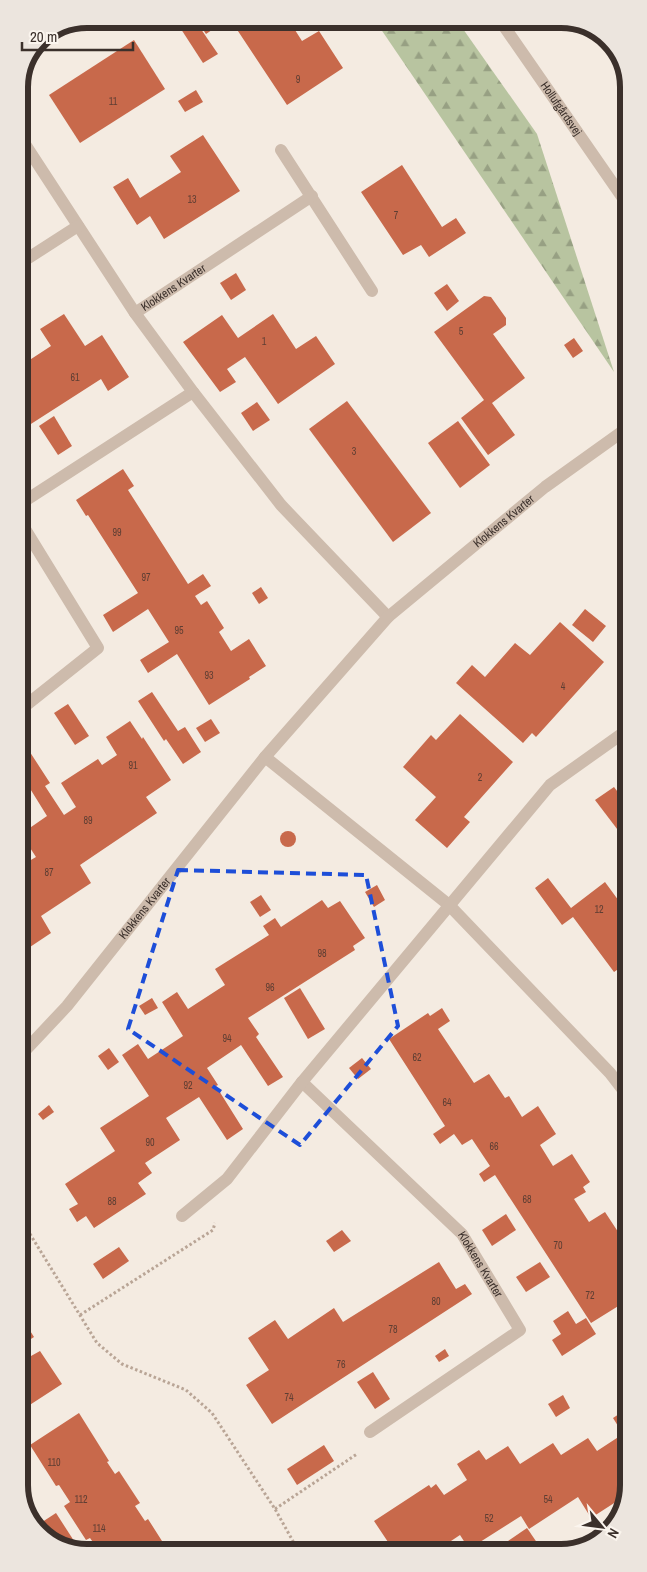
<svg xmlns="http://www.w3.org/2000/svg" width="647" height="1572" font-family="'Archivo Narrow',sans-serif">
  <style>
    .forest { fill: url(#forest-firs) }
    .building { fill: #c8694b }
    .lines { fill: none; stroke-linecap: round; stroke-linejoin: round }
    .path { stroke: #b9a596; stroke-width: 3; stroke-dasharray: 2.5 2.5; stroke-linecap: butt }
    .minor { stroke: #cdbbac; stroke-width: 12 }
    .tertiary { stroke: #cdbbac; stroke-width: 12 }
    .marked { fill: none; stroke: #1d4ed8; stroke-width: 4; stroke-dasharray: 10 6; stroke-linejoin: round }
    .labels { text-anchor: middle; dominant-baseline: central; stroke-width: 5; stroke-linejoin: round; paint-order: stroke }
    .number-label { font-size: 10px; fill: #5e3e33 }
    .street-label { font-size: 12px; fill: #3b302b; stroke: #fbf5ee }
    .rim { fill: none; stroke: #3b302b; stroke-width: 6 }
  </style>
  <defs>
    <pattern id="forest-firs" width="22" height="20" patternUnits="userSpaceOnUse" patternTransform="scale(1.25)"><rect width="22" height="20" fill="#b8c4a0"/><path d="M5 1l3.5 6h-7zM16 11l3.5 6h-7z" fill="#97a083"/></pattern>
  </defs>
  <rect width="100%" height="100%" fill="#f4ebe1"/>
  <!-- forest -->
  <path class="forest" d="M374 19H456L537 134 614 372Z"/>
  <!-- building -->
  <g class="building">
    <path d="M190 19H194L218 54 203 63 179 26Z"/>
    <path d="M196 19H228L206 34Z"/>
    <path d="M230 19H288L302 41 319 31 343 68 287 105Z"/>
    <path d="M134 40 165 89 80 143 49 95Z"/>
    <path d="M196 90 203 102 185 112 178 101Z"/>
    <path d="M203 135 240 191 164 239 150 216 137 225 113 187 128 178 140 198 181 172 170 156Z"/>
    <path d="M402 165 442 227 456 218 466 233 429 257 421 245 403 255 361 192Z"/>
    <path d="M236 273 246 290 231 300 220 283Z"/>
    <path d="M447 284 459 301 447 311 434 293Z"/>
    <path d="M484 296 491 297 506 318V325L493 334 525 378 492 403 515 435 488 455 461 418 484 400 434 332Z"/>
    <path d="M64 314 85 346 102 335 129 377 108 391 101 379 20 431V354L25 363 51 346 40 329Z"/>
    <path d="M273 314 296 349 316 336 335 364 278 404 245 357 227 369 236 382 220 392 183 342 222 315 238 338Z"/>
    <path d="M574 338 583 351 573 358 564 345Z"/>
    <path d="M347 401 431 513 393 542 309 429Z"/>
    <path d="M257 402 270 420 253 431 241 413Z"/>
    <path d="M54 416 72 446 58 455 39 426Z"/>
    <path d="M458 421 490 465 460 488 428 443Z"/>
    <path d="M20 465 27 475 20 480Z"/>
    <path d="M123 469 134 486 128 490 188 584 203 574 211 586 195 596 201 605 207 601 224 628 219 632 231 651 249 639 266 666 249 677 250 679 209 705 177 654 148 673 140 660 169 642 148 609 113 632 103 615 138 593 88 515 86 516 76 500Z"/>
    <path d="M261 587 268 598 259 604 252 593Z"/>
    <path d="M585 609 606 626 593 642 572 625Z"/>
    <path d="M560 622 604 662 536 737 532 733 523 743 456 683 472 665 485 677 515 643 530 655Z"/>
    <path d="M152 692 178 731 185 727 201 752 183 764 166 739 164 741 138 701Z"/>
    <path d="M68 704 89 736 75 745 54 713Z"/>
    <path d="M460 714 513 762 464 817 470 822 447 848 415 820 436 797 403 767 431 735 436 740Z"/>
    <path d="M211 719 220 733 205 742 196 728Z"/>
    <path d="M130 721 142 739 143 737 171 780 146 797 157 813 80 865 91 883 41 916 51 933 21 953V858L24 864 36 857 21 834 47 816 21 774 20 750 26 746 50 783 45 786 64 815 76 807 61 783 98 759 102 765 117 755 106 737Z"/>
    <path d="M614 787 627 804V842L595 800Z"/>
    <circle cx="288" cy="839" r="8"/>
    <path d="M548 878 571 908 605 882 627 912V963L614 972 573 917 562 925 535 888Z"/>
    <path d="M377 885 385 900 374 907 365 892Z"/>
    <path d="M261 895 271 910 260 917 250 902Z"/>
    <path d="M322 900 328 908 340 901 365 938 353 946 355 950 248 1018 259 1034 256 1037 283 1077 268 1086 241 1045 207 1068 218 1085 216 1086 243 1129 227 1140 199 1097 166 1118 180 1140 145 1163 152 1173 138 1183 146 1194 94 1228 86 1216 77 1222 69 1209 78 1204 65 1184 115 1151 100 1128 149 1096 122 1055 138 1044 148 1059 183 1036 162 1002 177 992 188 1009 225 985 215 969 269 935 263 926 275 918 281 927Z"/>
    <path d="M300 988 325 1029 308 1039 284 998Z"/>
    <path d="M152 998 158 1008 145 1015 139 1006Z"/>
    <path d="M442 1008 450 1021 438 1029 474 1083 489 1074 505 1098 509 1096 522 1117 538 1106 556 1134 540 1145 553 1166 572 1154 590 1182 583 1187 586 1192 574 1199 589 1222 605 1212 628 1247V1300L591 1323 495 1175 484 1182 479 1174 490 1166 472 1139 462 1145 454 1134 440 1144 433 1134 445 1126 389 1039 428 1013 430 1016Z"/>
    <path d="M109 1048 119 1062 108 1070 98 1056Z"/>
    <path d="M362 1058 371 1069 358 1079 349 1068Z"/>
    <path d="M49 1105 54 1112 43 1120 38 1114Z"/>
    <path d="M506 1214 516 1230 492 1246 482 1230Z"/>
    <path d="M342 1230 351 1241 334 1252 326 1241Z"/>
    <path d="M119 1247 129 1261 103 1279 93 1264Z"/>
    <path d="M439 1262 456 1289 465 1284 472 1294 272 1424 246 1385 269 1370 248 1338 275 1320 288 1339 334 1308 343 1322Z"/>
    <path d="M540 1262 550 1277 526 1292 516 1277Z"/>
    <path d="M568 1311 576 1324 586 1318 596 1334 562 1356 552 1340 561 1334 553 1321Z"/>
    <path d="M22 1318 34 1337 23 1344 31 1356 40 1351 62 1384 22 1410Z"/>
    <path d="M445 1349 449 1356 439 1362 435 1356Z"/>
    <path d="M373 1372 390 1399 375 1409 357 1382Z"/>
    <path d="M563 1395 570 1408 556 1417 548 1404Z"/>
    <path d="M628 1408V1486L625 1496 591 1518 578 1497 529 1529 521 1516 469 1549 460 1535 436 1551H394L374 1521 429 1485 431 1488 436 1484 444 1495 467 1480 457 1464 479 1450 486 1460 508 1446 520 1464 553 1443 561 1455 588 1438 597 1451 623 1434 613 1418Z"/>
    <path d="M79 1413 109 1461 107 1462 115 1474 119 1471 140 1503 135 1506 145 1521 148 1519 169 1552 98 1553 96 1550 97 1548 90 1538 86 1540 64 1506 70 1502 59 1485 56 1486 30 1445Z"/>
    <path d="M324 1445 334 1461 297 1485 287 1469Z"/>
    <path d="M56 1513 76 1544 69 1548 45 1539 36 1526Z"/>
    <path d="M527 1528 542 1550H514L508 1541Z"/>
  </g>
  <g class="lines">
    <!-- path -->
    <g class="path">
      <path d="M22 1221 97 1343 122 1364 186 1390 212 1413 275 1509 299 1552"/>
      <path d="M80 1315 213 1230 215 1223"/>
      <path d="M275 1509 357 1454"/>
    </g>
    <!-- minor -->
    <g class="minor">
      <path d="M19 135 135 313 193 392 281 505 388 617"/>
      <path d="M281 150 372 291"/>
      <path d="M19 264 78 226"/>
      <path id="s1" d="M135 313 312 196"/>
      <path d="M20 504 193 392"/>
      <path d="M20 521 98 648 20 710"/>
      <path d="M265 757 449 905 610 1073 627 1095"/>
      <path id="s2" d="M21 1055 67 1006 265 757 388 617 545 487 626 429"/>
      <path id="s3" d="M302 1082 462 1234 520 1330 370 1432"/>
      <path d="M182 1216 227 1179 302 1082 550 785 626 731"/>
    </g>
    <!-- tertiary -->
    <path class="tertiary" id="s4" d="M499 19 625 201"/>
  </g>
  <!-- marked area -->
  <path class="marked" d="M178 870 366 875 398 1026 300 1145 128 1029Z"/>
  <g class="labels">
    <!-- number labels -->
    <g class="number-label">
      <text x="298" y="79">9</text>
      <text x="113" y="101">11</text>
      <text x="192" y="199">13</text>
      <text x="396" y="215">7</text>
      <text x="461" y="331">5</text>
      <text x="264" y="341">1</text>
      <text x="75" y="377">61</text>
      <text x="354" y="451">3</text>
      <text x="117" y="532">99</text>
      <text x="146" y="577">97</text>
      <text x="179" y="630">95</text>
      <text x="209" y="675">93</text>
      <text x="563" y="686">4</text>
      <text x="133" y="765">91</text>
      <text x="480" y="777">2</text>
      <text x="88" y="820">89</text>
      <text x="49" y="872">87</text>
      <text x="599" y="909">12</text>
      <text x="322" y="953">98</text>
      <text x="270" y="987">96</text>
      <text x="227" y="1038">94</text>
      <text x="417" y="1057">62</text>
      <text x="188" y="1085">92</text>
      <text x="447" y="1102">64</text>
      <text x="150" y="1142">90</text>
      <text x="494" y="1146">66</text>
      <text x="527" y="1199">68</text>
      <text x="112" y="1201">88</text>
      <text x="558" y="1245">70</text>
      <text x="590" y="1295">72</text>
      <text x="436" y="1301">80</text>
      <text x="393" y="1329">78</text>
      <text x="341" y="1364">76</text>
      <text x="289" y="1397">74</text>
      <text x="54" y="1462">110</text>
      <text x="81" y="1499">112</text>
      <text x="548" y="1499">54</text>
      <text x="489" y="1518">52</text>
      <text x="99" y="1528">114</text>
    </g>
    <!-- street labels -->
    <g class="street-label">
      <text stroke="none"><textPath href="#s4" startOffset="109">Hollufgårdsvej</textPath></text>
      <text stroke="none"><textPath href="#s1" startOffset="46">Klokkens Kvarter</textPath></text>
      <text stroke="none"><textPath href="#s2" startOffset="722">Klokkens Kvarter</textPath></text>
      <text stroke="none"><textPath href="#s2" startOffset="192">Klokkens Kvarter</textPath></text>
      <text stroke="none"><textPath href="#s3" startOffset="256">Klokkens Kvarter</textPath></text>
    </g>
  </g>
  <!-- crop -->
  <path d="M0 0H647V1572H0ZM87 28H561A59 59 0 0 1 620 87V1485A59 59 0 0 1 561 1544H87A59 59 0 0 1 28 1485V87A59 59 0 0 1 87 28Z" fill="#ece5de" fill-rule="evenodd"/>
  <path class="rim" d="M87 28H561A59 59 0 0 1 620 87V1485A59 59 0 0 1 561 1544H87A59 59 0 0 1 28 1485V87A59 59 0 0 1 87 28Z"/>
  <!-- north arrow -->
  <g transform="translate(602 1527) rotate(119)" stroke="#fbf5ee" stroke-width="4" paint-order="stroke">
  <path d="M0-4L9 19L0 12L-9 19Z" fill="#3b302b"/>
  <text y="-8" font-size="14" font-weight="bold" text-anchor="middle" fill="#3b302b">N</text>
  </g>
  <!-- scale -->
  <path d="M22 42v8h111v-8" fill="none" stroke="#3b302b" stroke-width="2.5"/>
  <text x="30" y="42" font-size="15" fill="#3b302b" stroke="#fbf5ee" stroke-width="4" paint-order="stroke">20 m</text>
</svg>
